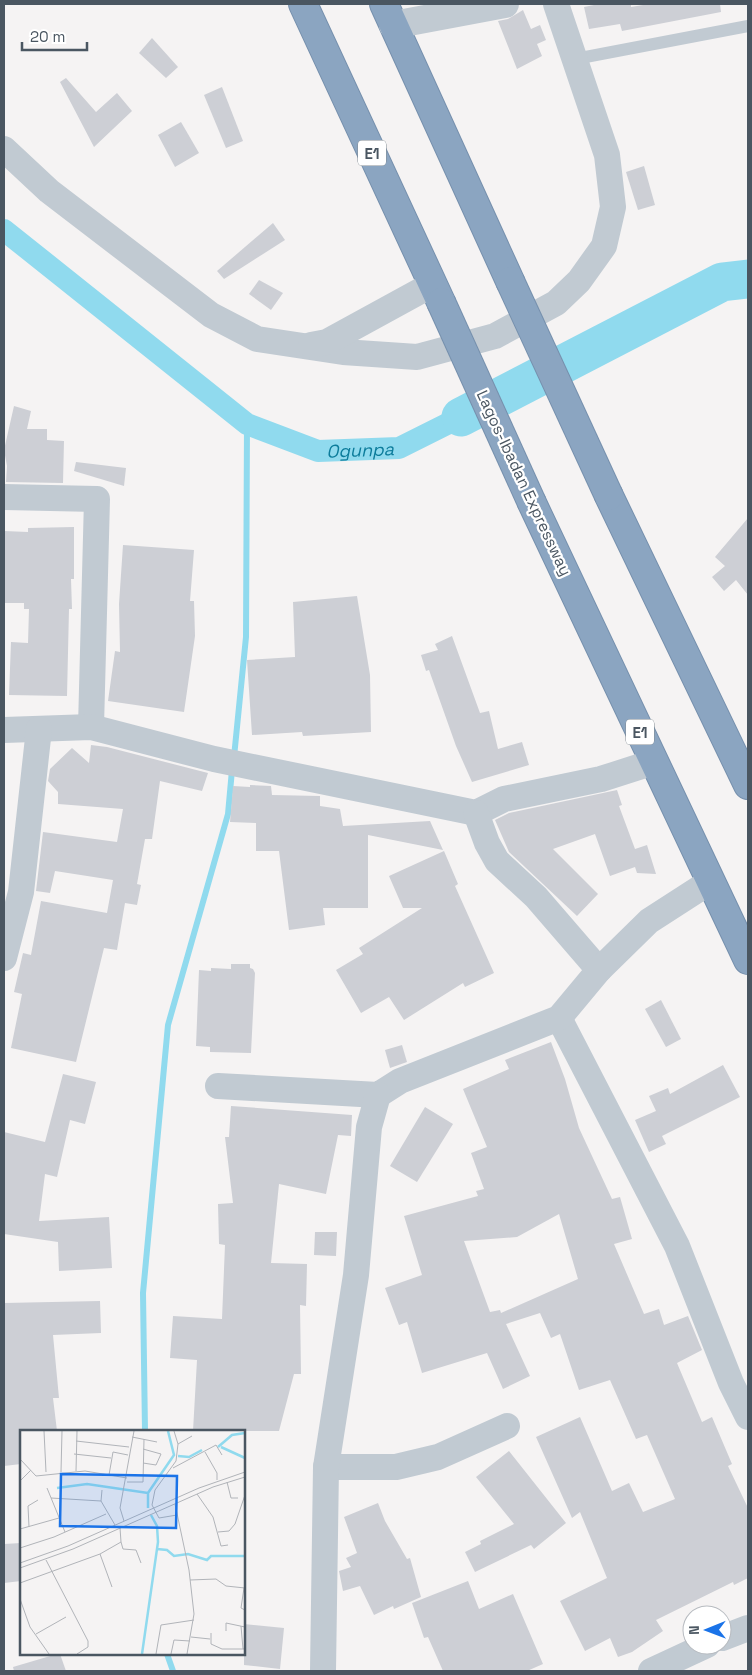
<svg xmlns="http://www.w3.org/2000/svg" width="752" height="1675" font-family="'Space Grotesk',sans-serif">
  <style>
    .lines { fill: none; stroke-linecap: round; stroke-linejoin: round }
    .stream { stroke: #90daee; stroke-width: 6 }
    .canal { stroke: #90daee; stroke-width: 22 }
    .river { stroke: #90daee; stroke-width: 39 }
    .building { fill: #cdcfd5; fill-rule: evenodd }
    .motorway-casing { stroke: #7690ad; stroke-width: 30 }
    .service { stroke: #c1cad2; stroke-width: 12 }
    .minor { stroke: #c1cad2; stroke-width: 26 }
    .tertiary { stroke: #c1cad2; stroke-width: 28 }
    .motorway { stroke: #8ba5c1; stroke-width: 28 }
    .motorway-bridge-casing { stroke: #7690ad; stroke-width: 30; stroke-linecap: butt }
    .motorway-bridge { stroke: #8ba5c1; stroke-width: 28 }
    .labels { text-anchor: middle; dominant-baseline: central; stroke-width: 4.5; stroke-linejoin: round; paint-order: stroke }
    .shield { fill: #fff; stroke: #808990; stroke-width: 1 }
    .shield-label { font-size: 15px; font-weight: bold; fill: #4a5661 }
    .street-label { font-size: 16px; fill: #4a5661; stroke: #fff }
    .water-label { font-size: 18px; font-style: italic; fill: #0c7c9b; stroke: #fff }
    .inset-river { fill: none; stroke: #90daee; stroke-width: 2.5 }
    .inset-road { fill: none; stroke: #b1b4b9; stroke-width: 1 }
    .view { fill: #1a73e8; fill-opacity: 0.15; stroke: #1a73e8; stroke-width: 2.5 }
    .inset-edge { fill: none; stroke: #4a5661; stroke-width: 2.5 }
  </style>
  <rect width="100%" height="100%" fill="#f5f3f3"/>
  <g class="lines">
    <!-- stream -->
    <g class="stream">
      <path d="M234 757 246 637 247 424"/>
      <path d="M145 1431 143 1293 168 1025 228 814 232 770"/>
      <path d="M167 1654 173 1671"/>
    </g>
    <!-- canal -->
    <path class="canal" id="s1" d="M4 230 247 424 318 451 399 448 461 417"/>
    <!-- river -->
    <path class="river" d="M461 417 722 282 748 279"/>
  </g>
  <!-- building -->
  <g class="building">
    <path d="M599 4H631V7L649 4H720L721 12 622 31 620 24 589 29 584 7Z"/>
    <path d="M523 10 531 29 540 25 546 40 537 44 542 56 517 69 498 21 508 19Z"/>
    <path d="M152 38 178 67 166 78 139 53Z"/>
    <path d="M66 78 96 112 117 93 132 111 94 147 60 82Z"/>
    <path d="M222 87 243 141 226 148 204 95Z"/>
    <path d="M181 122 199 153 175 167 158 135Z"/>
    <path d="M644 166 655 205 638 210 626 172Z"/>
    <path d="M273 223 285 240 224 279 217 271Z"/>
    <path d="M259 280 283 293 271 310 249 294Z"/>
    <path d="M14 406 31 411 27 429H47V440L64 441 63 483 6 482 7 466 4 450Z"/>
    <path d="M76 462 126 468 124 486 74 471Z"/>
    <path d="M748 518V595L736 580 724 591 712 577 725 566 715 557Z"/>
    <path d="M74 527V579H71L72 609H69L67 696 9 695 11 642 28 643 29 609H24V603H4V531L28 532V528Z"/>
    <path d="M123 545 194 550 190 601H194L195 636 184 712 108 701 115 651 120 652 119 604Z"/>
    <path d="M357 596 370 675 371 732 303 736 302 732 252 735 247 660 295 657 293 602Z"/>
    <path d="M452 636 480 713 489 711 498 749 522 742 529 765 472 782 456 746 429 670 426 671 421 655 438 650 435 644Z"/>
    <path d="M91 745 107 747 208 773 202 791 160 781 152 839H145L137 884 141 885 137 905 125 903 117 950 104 948 76 1062 11 1048 22 994 14 992 23 953 31 955 41 901 107 913 113 880 55 871 50 893 36 891 43 832 117 842 123 809 58 804V792L48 781 50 769 72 748 89 763Z"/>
    <path d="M250 785 271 786 272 795 320 796V806L340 809 343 826 430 821 443 850 368 835V908H323L325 925 289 930 279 851H256V823L230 822 233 786 250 787Z"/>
    <path d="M617 790 622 805 619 806 635 849 647 845 656 874 637 873 635 867 610 876 595 834 553 849 598 894 577 916 509 852 495 820 509 813Z"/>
    <path d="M444 851 458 884 455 886 494 973 465 987 463 983 404 1020 389 997 361 1013 336 970 363 954 359 948 422 908H403L389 876Z"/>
    <path d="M231 964H250V968L253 969 255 973 251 1053 210 1052V1047L196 1046 199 970 211 971V968L231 969Z"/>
    <path d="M661 1000 681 1039 666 1047 645 1009Z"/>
    <path d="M551 1042 565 1079 579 1128 612 1199 620 1197 632 1239 614 1244 644 1314 659 1309 664 1325 688 1316 702 1350 677 1363 702 1422 712 1417 732 1464 728 1466 748 1508V1578L734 1585 733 1582 656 1620 663 1631 632 1652 618 1657 610 1638 585 1651 560 1601 607 1578 580 1512 572 1518 536 1437 580 1417 612 1491 629 1483 643 1512 675 1499 647 1435 636 1439 610 1380 579 1390 560 1334 551 1338 540 1313 506 1324 530 1376 503 1389 487 1353 422 1373 407 1322 399 1325 385 1288 422 1275 404 1216 478 1196 476 1191 484 1189 471 1153 487 1147 463 1089 509 1069 505 1060ZM559 1214 578 1279 501 1313 500 1310 490 1312 464 1241 517 1237Z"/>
    <path d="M402 1045 407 1062 390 1068 385 1050Z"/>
    <path d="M723 1065 740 1097 662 1136 666 1144 649 1152 635 1120 656 1111 649 1096 668 1088 670 1094Z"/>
    <path d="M63 1074 96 1082 85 1124 70 1120 57 1177 45 1174 39 1221 109 1217 112 1268 59 1271 58 1242 4 1234V1132L45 1142Z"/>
    <path d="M231 1106 352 1115 351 1136 338 1135 326 1194 279 1184 271 1263 307 1264 306 1306 300 1305 301 1374H294L279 1431H193L197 1360 170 1358 173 1316 222 1319 225 1245 219 1244 218 1204 233 1203 225 1137H229Z"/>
    <path d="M425 1107 453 1124 417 1182 390 1166Z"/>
    <path d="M315 1232H337L336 1256 314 1255Z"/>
    <path d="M100 1301 101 1333 53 1335 59 1398H53L57 1431H21V1464L4 1466V1303Z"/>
    <path d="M509 1451 566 1523 534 1549 531 1545 475 1572 465 1552 481 1544 480 1541 514 1524 476 1477Z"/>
    <path d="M378 1503 385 1521 407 1559 410 1558 421 1597 394 1609 393 1606 374 1615 360 1586 343 1591 339 1571 351 1567 346 1558 357 1553 344 1517Z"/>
    <path d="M21 1543V1581L4 1583V1544Z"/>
    <path d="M468 1581 479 1609 513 1594 543 1664 527 1671H443L428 1637 424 1638 412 1603Z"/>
    <path d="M244 1624 284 1628 280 1669 244 1665Z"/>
    <path d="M57 1654H60L66 1671H14L13 1667Z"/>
  </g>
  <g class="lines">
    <!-- motorway casing -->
    <g class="motorway-casing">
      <g id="motorway">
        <path d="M303 4 441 302"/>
        <path d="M384 4 510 281"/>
        <path d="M609 496 748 785"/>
        <path d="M532 503 748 960"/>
      </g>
    </g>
    <!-- service -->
    <path class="service" d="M575 59 748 26"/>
    <!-- minor -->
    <g class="minor">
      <path d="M4 149 49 191 211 315 257 339 343 352 417 357 495 336 556 303 579 281 604 246 613 207 607 155 556 4"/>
      <path d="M311 345 327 342 433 284"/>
      <path d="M4 497 97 499 91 727"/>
      <path d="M4 730 91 727 214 759 476 813 504 799 601 779 654 762"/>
      <path d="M476 813 487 843 497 861 536 897 599 970"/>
      <path d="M4 958 21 892 39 729"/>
      <path d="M559 1018 677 1246 731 1383 748 1417"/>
      <path d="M218 1086 378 1095 400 1081 559 1018 599 970 649 921 711 881"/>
      <path d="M326 1467H396L438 1457 507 1426"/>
      <path d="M722 1638 748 1628"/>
      <path d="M323 1671 326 1467 356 1275 369 1127 378 1095"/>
      <path d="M651 1671 707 1645"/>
    </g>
    <!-- tertiary -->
    <path class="tertiary" d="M393 25 505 4"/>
    <!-- motorway -->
    <use href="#motorway" class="motorway"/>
    <!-- motorway-bridge casing -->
    <g class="motorway-bridge-casing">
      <g id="motorway-bridge">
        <path d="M510 281 609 496"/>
        <path d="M441 302 532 503"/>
      </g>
    </g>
    <!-- motorway-bridge -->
    <use href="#motorway-bridge" class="motorway-bridge"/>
  </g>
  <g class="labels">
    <!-- shield labels -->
    <g class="shield">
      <rect x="358" y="140.5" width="28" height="25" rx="4"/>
      <rect x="626" y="719.5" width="28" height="25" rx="4"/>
    </g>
    <g class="shield-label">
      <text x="372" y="153">E1</text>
      <text x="640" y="732">E1</text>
    </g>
    <!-- street labels -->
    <g class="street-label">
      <text transform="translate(524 483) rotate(65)">Lagos-Ibadan Expressway</text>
    </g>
    <!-- water labels -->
    <g class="water-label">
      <text stroke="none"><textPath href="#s1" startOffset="429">Ogunpa</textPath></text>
    </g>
  </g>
  <!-- overview -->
  <g transform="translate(20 1430)">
    <rect width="225" height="225" fill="#f5f3f3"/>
    <path class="inset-river" d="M198 17 212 5 225 3M201 17 225 28M158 26 169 27 182 20M37 58 67 54 128 63M128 78V63L154 25 148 1M137 119 147 120 154 126 168 124 187 130 191 126H225M122 224 138 112 137 96 131 85"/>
    <path class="inset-road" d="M24 1 26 42M154 1 158 14 156 31 135 60 132 75 139 88 157 85M112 7 137 12M56 11 109 17M158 14 172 6M185 22 197 43V50M54 24 91 28M0 29 16 46 65 41 107 48M123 33 136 35 141 24 123 19M153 38 196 15 202 25M56 41 57 1M41 42 42 1M89 45 93 22 108 25M0 51 11 40M107 52H123L124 9M207 52 211 68H218M27 58 45 102M82 60 81 71 95 95M177 64 193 87 201 116 208 115M31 68 81 71M155 74 169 140 174 184 167 224M104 91 100 78 114 1M9 97 8 76 18 70M0 99 39 88M198 102 209 101 215 94 225 65M101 112 103 119 116 120 121 133M0 118 34 107 86 84M80 124 92 157M26 130 68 211V217L57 224M0 133 48 116 179 58 225 42M0 138 53 119 193 57 225 47M170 150 196 149 206 156 225 158M0 153 80 124 101 112 100 98M224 158 221 178 225 180M0 169 10 197 29 224M221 196 223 219M206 201V193L225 197M191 203V214L202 219H225M16 204 46 187M171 207 190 209M136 224 141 195 174 190M151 224 154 210 170 211"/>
    <path class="view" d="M41 44 157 46 156 98 40 96Z"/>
    <rect width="225" height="225" class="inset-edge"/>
  </g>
  <!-- border -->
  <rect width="752" height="1675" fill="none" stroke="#4a5661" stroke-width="10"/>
  <!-- north arrow -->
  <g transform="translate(707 1630) rotate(269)"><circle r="24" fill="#ffffff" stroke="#b7bbc0"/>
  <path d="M0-4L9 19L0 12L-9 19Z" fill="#1a73e8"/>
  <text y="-8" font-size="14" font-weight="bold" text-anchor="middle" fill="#4a5661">N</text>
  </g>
  <!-- scale -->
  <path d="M22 42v8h65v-8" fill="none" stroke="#4a5661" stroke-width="2.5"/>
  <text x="30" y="42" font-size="15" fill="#4a5661" stroke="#ffffff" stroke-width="4" paint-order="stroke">20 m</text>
</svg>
